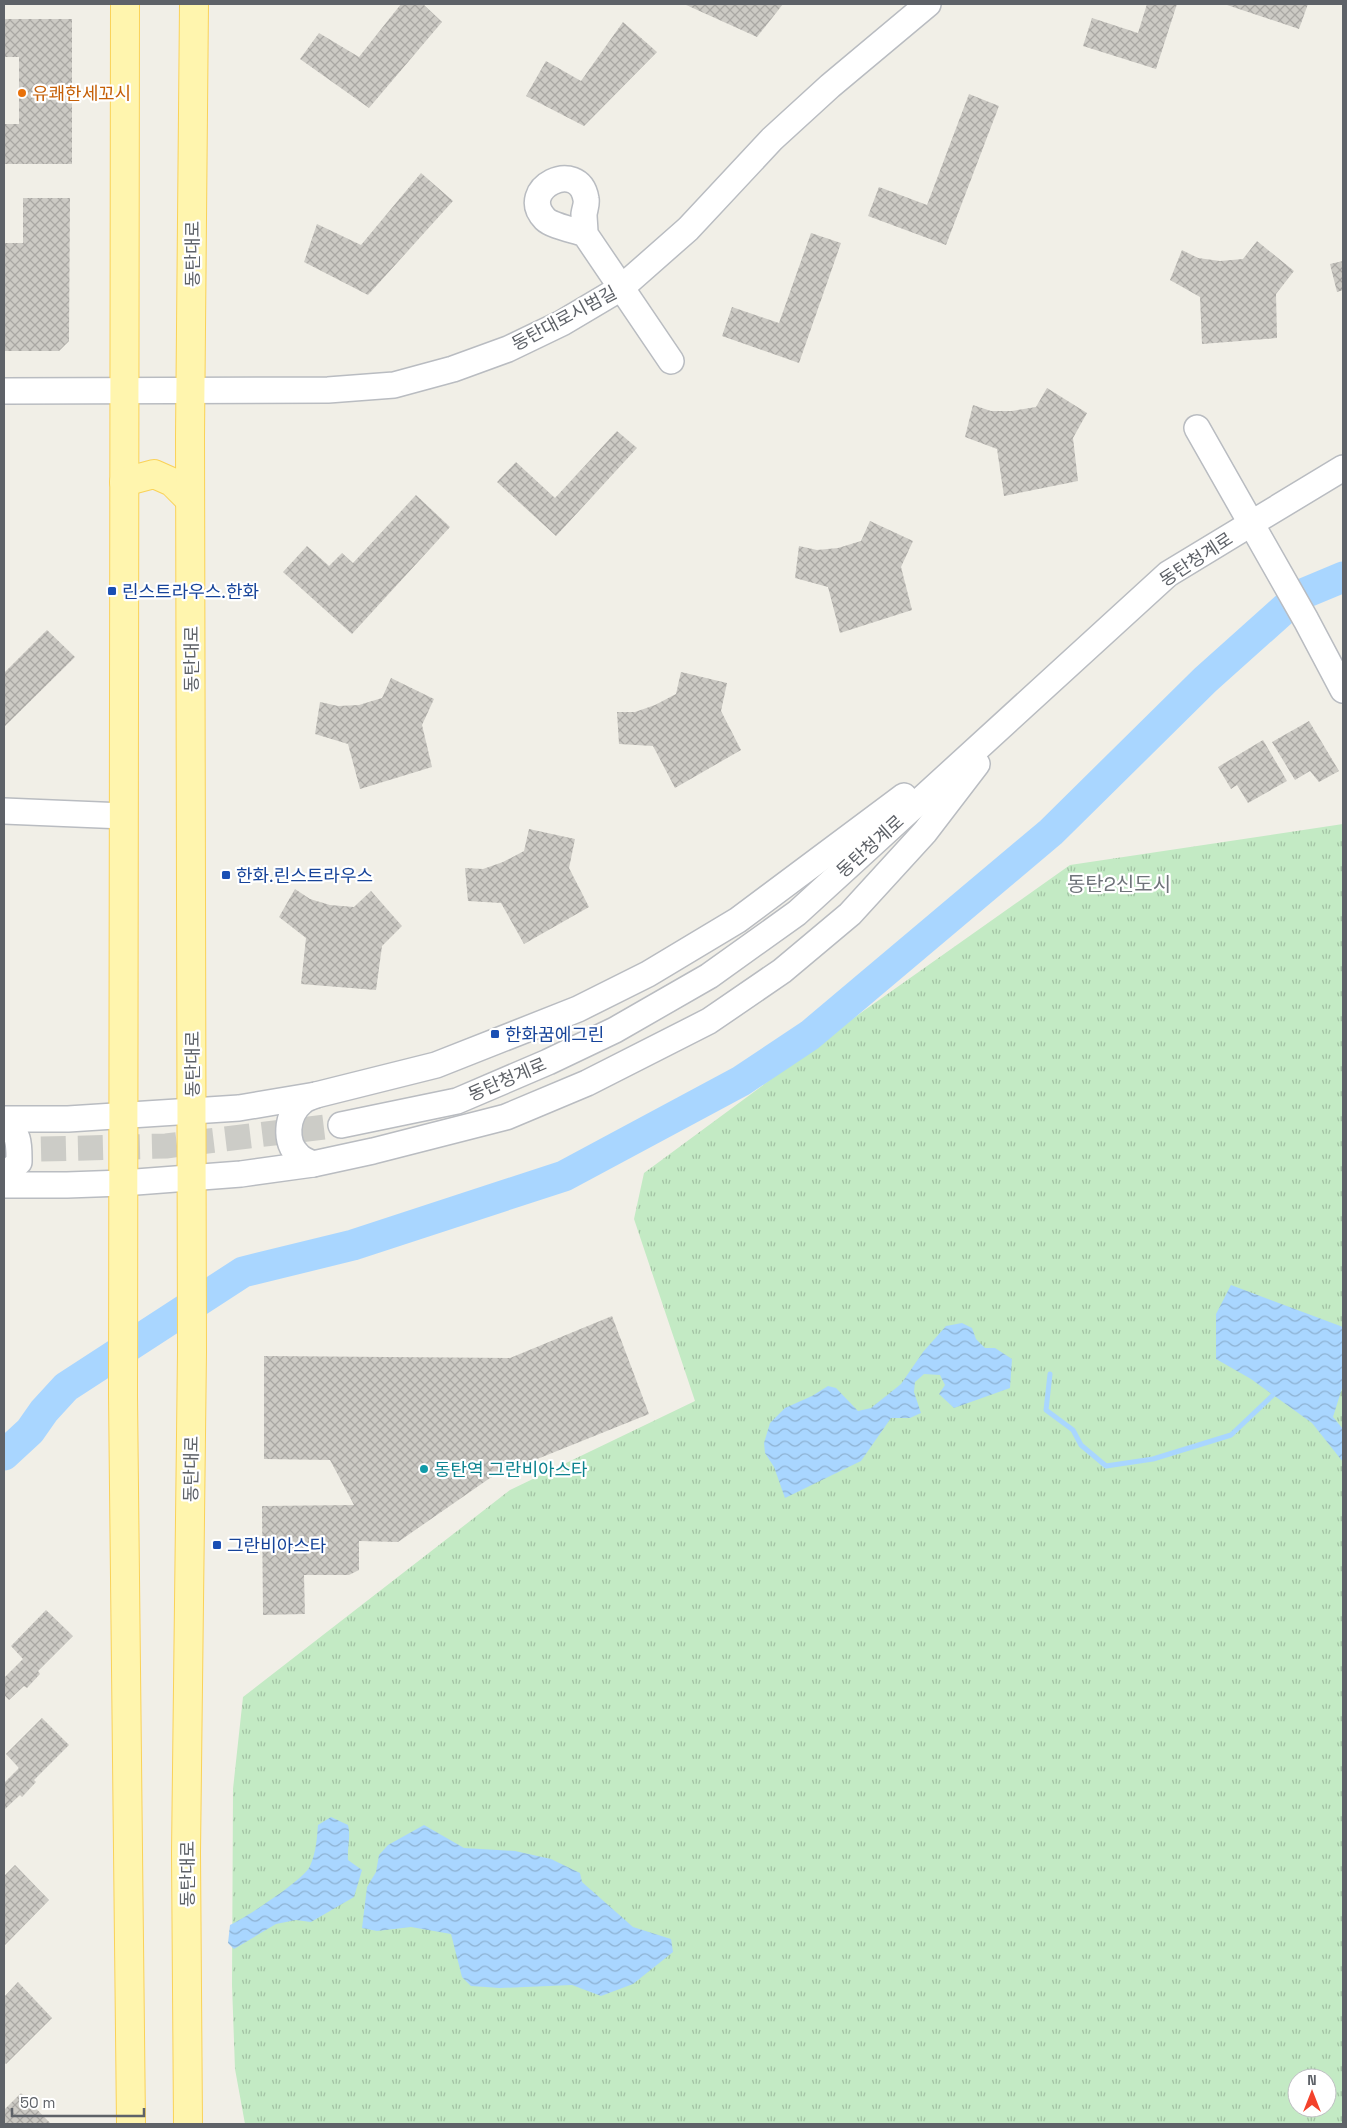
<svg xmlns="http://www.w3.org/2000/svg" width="1347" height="2128" font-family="'Space Grotesk','Noto Sans KR',sans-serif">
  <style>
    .grass { fill: url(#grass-tufts); fill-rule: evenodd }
    .water { fill: url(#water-waves) }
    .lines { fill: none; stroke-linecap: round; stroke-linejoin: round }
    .stream { stroke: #a9d6ff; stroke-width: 5 }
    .river { stroke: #a9d6ff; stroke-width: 31 }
    .building { fill: url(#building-cross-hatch) }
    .minor-tunnel { stroke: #ccccc7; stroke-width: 25; stroke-dasharray: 25 12; stroke-linecap: butt }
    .minor-casing { stroke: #b9bcc1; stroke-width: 28 }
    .major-casing { stroke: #fad258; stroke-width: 30 }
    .minor { stroke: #fff; stroke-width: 25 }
    .major { stroke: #fff5ae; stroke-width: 28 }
    .food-dot { fill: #e8710a; stroke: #fff; stroke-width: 2 }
    .transit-dot { fill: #1a4fb4; stroke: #fff; stroke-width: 2 }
    .culture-dot { fill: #0f9aa8; stroke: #fff; stroke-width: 2 }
    .labels { text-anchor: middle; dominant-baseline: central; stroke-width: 4.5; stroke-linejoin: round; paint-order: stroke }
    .food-label { font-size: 18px; fill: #c56008; stroke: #fff; text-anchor: start }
    .street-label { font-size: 18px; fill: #5e6268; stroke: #fff }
    .transit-label { font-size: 18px; fill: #164399; stroke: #fff; text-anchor: start }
    .culture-label { font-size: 18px; fill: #0d838f; stroke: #fff; text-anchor: start }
    .quarter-label { font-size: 20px; fill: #6f747a; stroke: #fff }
  </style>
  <defs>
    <pattern id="grass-tufts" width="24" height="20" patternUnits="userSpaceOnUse" patternTransform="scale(1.25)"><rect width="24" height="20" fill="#c3eac4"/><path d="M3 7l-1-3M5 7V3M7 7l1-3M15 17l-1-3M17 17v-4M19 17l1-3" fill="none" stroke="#a2c1a3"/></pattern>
    <pattern id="water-waves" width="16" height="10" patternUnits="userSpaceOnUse" patternTransform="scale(1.25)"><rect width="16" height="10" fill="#a9d6ff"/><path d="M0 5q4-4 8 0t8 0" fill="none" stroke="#8db1d2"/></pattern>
    <pattern id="building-cross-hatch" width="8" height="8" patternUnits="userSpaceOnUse" patternTransform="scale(1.25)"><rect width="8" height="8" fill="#cccac4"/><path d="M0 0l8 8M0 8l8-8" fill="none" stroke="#a9a7a3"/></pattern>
  </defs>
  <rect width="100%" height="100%" fill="#f1efe7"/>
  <!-- grass -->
  <path class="grass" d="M1343 824V2124H245L235 2069 232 1985 233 1789 243 1697 510 1490 695 1401 634 1219 644 1173 862 1012 1070 865ZM1297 2078H1327V2108H1297Z"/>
  <!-- water -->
  <g class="water">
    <path d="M1231 1285 1343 1327V1385L1333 1417 1343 1429V1462L1312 1423 1251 1379 1216 1359V1314Z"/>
    <path d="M962 1323 972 1328 976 1339 985 1348H995L1012 1359 1010 1388 954 1408 939 1394 945 1385 940 1375 924 1374 915 1382 914 1392 921 1413 910 1418H891L861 1461 785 1498 774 1467 765 1453 764 1443 770 1423 785 1408 812 1396 828 1386 836 1388 858 1411 871 1408 901 1384 923 1352 946 1326Z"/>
    <path d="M331 1817 348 1825C351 1837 347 1848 348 1860L362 1870 354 1897 311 1922 296 1920 276 1924 234 1949 228 1943 230 1925C245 1918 305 1879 310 1866 316 1853 317 1838 318 1825Z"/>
    <path d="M424 1825 464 1848 515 1851 551 1859 580 1873 582 1882 633 1927 671 1939 673 1952 633 1984 601 1996 572 1985 500 1988 471 1986 462 1977 451 1934 411 1927 377 1931 362 1928 367 1887 376 1872 379 1855 388 1845Z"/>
  </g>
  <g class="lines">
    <!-- stream -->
    <path class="stream" d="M1050 1374 1046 1410 1073 1430 1081 1445 1106 1466 1153 1459 1231 1435 1273 1395"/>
    <!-- river -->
    <path class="river" d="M4 1455 30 1431 44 1411 66 1387 243 1272 353 1245 564 1176 741 1081 810 1035 1051 832 1205 680 1300 595 1343 577"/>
  </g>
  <!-- building -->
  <g class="building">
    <path d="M401 4H423L442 22 369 108 300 59 319 33 359 57Z"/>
    <path d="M684 4H783L757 37Z"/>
    <path d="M1147 4H1177L1156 69 1083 46 1092 18 1138 33Z"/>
    <path d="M1227 4H1308L1299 29 1227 5Z"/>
    <path d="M4 19H72V164H4V124H19V57H4Z"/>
    <path d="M623 22 657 52 584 126 526 96 546 61 581 81Z"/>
    <path d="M969 94 999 106 946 245 868 216 879 187 927 205Z"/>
    <path d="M421 173 453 201 368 295 304 262 317 224 361 245Z"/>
    <path d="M23 198H70L69 341 59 351H4V243H23Z"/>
    <path d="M811 233 841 243 799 363 722 336 732 307 779 323Z"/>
    <path d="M1257 241 1294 271 1276 294 1277 338 1202 344 1200 297 1170 280 1182 250 1198 258 1220 261 1243 259Z"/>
    <path d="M1343 261V290L1337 292 1330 264Z"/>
    <path d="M1047 388 1087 413 1073 438 1078 481 1004 496 997 449 965 437 973 405 991 411H1012L1036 407Z"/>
    <path d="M617 431 637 448 556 536 497 482 516 462 555 498Z"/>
    <path d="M416 495 450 527 352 634 283 572 307 546 329 566 342 553 353 563Z"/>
    <path d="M870 521 913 541 901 567 912 610 840 633 828 587 795 578 799 546 817 550 838 548 861 541Z"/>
    <path d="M47 630 75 657 4 727V673Z"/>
    <path d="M681 672 727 683 721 711 741 750 675 788 653 746 619 744 617 712H635L655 705 676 694Z"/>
    <path d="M391 678 434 699 422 725 432 767 360 789 348 744 315 734 320 702 338 706 359 705 382 698Z"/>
    <path d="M1309 721 1339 771 1319 782 1310 771 1295 780 1272 742Z"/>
    <path d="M1263 740 1287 781 1248 803 1237 785 1231 789 1218 767Z"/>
    <path d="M529 829 575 839 569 868 589 907 524 944 501 903 468 901 465 868 483 869 503 862 524 851Z"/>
    <path d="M295 889 310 899 330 905 354 907 371 891 402 926 382 946 376 990 301 984 306 938 279 917Z"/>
    <path d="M612 1316 649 1414 490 1478 398 1542 359 1541V1570L349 1575H304L305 1614 263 1615 262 1506 354 1505 330 1460 264 1459V1356L510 1358Z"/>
    <path d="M46 1610 73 1636 38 1671 40 1674 27 1688 24 1686 9 1700 5 1696 4 1698V1678L23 1659 11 1646Z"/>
    <path d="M42 1718 69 1745 34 1780 36 1782 22 1797 20 1795 5 1809 4 1783 19 1768 6 1754Z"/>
    <path d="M15 1865 49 1900 4 1946V1876Z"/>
    <path d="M18 1982 52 2018 6 2064 4 2062V1997Z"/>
    <path d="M21 2093 51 2124H4V2110Z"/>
  </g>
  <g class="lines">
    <!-- minor-tunnel -->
    <path class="minor-tunnel" d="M4 1150 166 1146 341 1125"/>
    <!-- minor casing -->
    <g class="minor-casing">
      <g id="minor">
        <path d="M585 234C574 230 552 226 545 219 516 189 579 157 586 199 587 204 585 208 584 214 584 220 585 227 585 234L671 361"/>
        <path d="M4 391 328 390 394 385 453 369 508 349 562 323 621 288 688 229 772 139 830 86 928 4"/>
        <path d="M1197 428 1306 620 1343 690"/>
        <path d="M4 811 124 816"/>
        <path d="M4 1119H68L239 1108 316 1095 436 1065 578 1009 648 974 738 920 904 796"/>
        <path d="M4 1124C20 1131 19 1146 19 1162L4 1177"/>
        <path d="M341 1125 457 1101 548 1062 615 1030 709 976 797 913 1168 574 1343 468"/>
        <path d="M313 1164C309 1162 303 1160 299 1156 284 1143 286 1115 302 1102 305 1099 311 1097 316 1095"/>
        <path d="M4 1185H67L123 1183 241 1174 313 1164 373 1151 506 1117 587 1083 709 1021 782 971 850 914 925 832 977 764"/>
      </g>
    </g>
    <!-- major casing -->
    <g class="major-casing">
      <g id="major">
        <path d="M125 4 123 1396 131 2124"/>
        <path d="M124 482 154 474 172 482 190 500"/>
        <path d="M188 2124 186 1853 192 1352 190 436 194 4"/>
      </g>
    </g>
    <!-- minor -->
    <use href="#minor" class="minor"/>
    <!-- major -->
    <use href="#major" class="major"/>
  </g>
  <!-- markers -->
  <circle class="food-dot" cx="22" cy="93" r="5"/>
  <g class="transit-dot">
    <rect x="107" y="586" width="10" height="10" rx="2.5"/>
    <rect x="221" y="870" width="10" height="10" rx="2.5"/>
    <rect x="490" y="1029" width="10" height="10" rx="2.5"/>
    <rect x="212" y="1540" width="10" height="10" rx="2.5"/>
  </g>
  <circle class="culture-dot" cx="424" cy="1469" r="5"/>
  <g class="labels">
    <!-- food labels -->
    <g class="food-label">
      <text x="32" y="93">유쾌한세꼬시</text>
    </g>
    <!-- street labels -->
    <g class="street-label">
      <text transform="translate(192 254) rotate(-90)">동탄대로</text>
      <text transform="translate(564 318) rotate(-28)">동탄대로시범길</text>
      <text transform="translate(1196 559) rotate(-33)">동탄청계로</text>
      <text transform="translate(191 659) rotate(-90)">동탄대로</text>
      <text transform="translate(870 846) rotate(-42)">동탄청계로</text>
      <text transform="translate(192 1064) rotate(-90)">동탄대로</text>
      <text transform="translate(507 1079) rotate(-23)">동탄청계로</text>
      <text transform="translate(191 1469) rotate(-89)">동탄대로</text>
      <text transform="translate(187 1874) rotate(-90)">동탄대로</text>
    </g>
    <!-- transit labels -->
    <g class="transit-label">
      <text x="122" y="591">린스트라우스.한화</text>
      <text x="236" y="875">한화.린스트라우스</text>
      <text x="505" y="1034">한화꿈에그린</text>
      <text x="227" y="1545">그란비아스타</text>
    </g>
    <!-- culture labels -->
    <g class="culture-label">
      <text x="434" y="1469">동탄역 그란비아스타</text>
    </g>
    <!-- quarter labels -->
    <g class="quarter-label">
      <text x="1119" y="884">동탄2신도시</text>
    </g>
  </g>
  <!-- border -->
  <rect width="1347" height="2128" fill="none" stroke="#5e6268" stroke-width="10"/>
  <!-- north arrow -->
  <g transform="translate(1312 2093)"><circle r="24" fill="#ffffff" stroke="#bfc0c3"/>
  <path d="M0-4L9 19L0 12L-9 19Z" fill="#f3422b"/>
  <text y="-8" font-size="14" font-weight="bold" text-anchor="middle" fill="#5e6268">N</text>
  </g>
  <!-- scale -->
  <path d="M12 2108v8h132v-8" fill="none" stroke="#5e6268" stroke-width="2.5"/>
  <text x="20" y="2108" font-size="15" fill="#5e6268" stroke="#ffffff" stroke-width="4" paint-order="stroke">50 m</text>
</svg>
